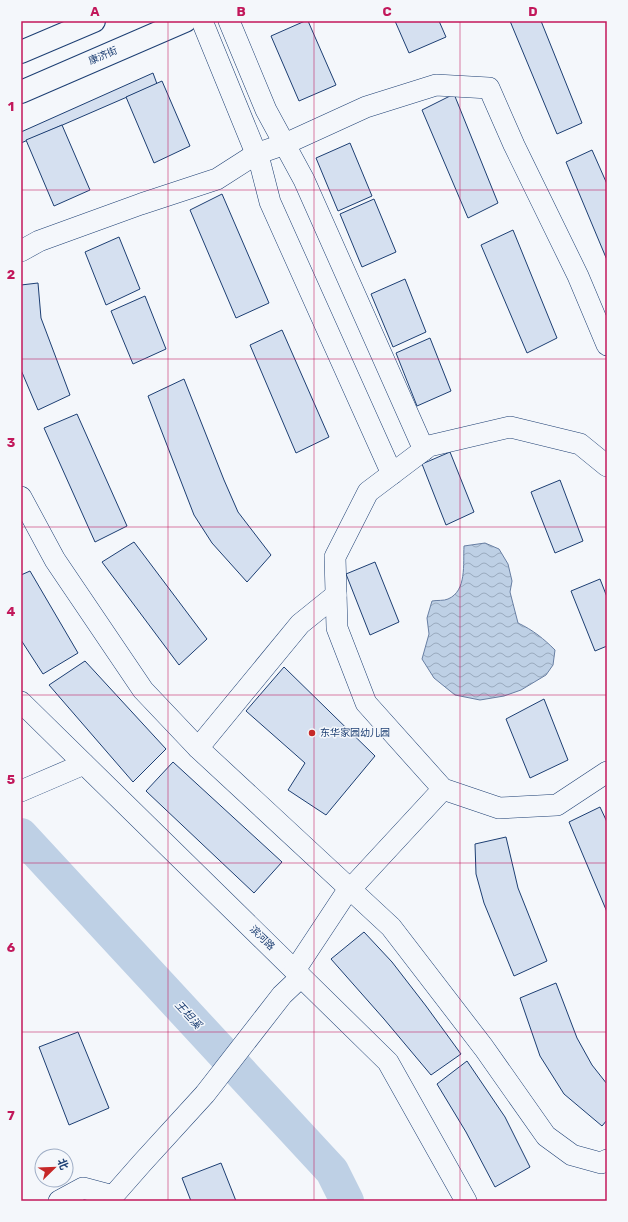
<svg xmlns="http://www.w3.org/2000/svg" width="628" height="1222" font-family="Rubik,'Noto Sans SC',sans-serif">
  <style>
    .water { fill: url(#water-waves); stroke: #687fa3 }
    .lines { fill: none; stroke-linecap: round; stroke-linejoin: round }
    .river { stroke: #bed0e5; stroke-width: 34 }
    .building { fill: #d5e0f0; stroke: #1d3f73 }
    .minor-casing { stroke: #1d3f73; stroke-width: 22 }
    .major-casing { stroke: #1d3f73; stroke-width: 24 }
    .minor { stroke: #f4f7fb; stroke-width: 21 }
    .major { stroke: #f4f7fb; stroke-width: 22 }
    .grid { fill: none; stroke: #c2185b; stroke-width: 1; stroke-opacity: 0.55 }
    .poi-dot { fill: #c62828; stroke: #f4f7fb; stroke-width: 1.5 }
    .labels { text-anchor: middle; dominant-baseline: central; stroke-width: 3; stroke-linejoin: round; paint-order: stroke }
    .street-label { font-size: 10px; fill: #1d3f73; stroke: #f4f7fb }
    .poi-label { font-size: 10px; fill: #1d3f73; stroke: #f4f7fb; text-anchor: start }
    .water-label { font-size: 11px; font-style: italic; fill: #1d3f73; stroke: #f4f7fb }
    .neatline { fill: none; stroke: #c2185b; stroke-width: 1.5 }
    .grid-label { font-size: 13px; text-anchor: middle; font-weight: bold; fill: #c2185b }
  </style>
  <defs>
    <pattern id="water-waves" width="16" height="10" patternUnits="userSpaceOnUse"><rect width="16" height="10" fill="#bed0e5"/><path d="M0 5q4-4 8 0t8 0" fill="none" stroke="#9aaabe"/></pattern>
  </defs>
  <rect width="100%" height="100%" fill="#f4f7fb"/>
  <!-- water -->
  <path class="water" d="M485 543 499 549 508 564 512 581 510 592 518 623C533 630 544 639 555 650L553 665 546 675 521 690 504 696 480 700 455 695 434 678 422 659 429 634 427 618 432 601C437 600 444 601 448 599 467 591 463 564 464 546Z"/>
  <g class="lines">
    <!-- river -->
    <path class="river" d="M21 835 332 1171 347 1201"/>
  </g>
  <!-- building -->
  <g class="building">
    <path d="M305 21H308L336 85 299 101 271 36Z"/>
    <path d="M395 21H439L446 37 409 53Z"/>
    <path d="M510 21H541L582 123 557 134Z"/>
    <path d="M153 73 157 84 21 143V132Z"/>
    <path d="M162 81 190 146 154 163 126 97Z"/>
    <path d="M454 94 498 203 468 218 422 110Z"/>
    <path d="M62 125 90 190 54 206 26 140Z"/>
    <path d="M350 143 372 196 338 211 316 158Z"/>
    <path d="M592 150 607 184V260L566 162Z"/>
    <path d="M222 194 269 303 236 318 190 210Z"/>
    <path d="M374 199 396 252 362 267 340 214Z"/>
    <path d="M513 230 557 338 527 353 481 245Z"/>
    <path d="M119 237 140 289 106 305 85 252Z"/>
    <path d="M405 279 426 332 393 347 371 294Z"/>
    <path d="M38 283 41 318 70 395 38 410 21 370V285Z"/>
    <path d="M145 296 166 349 133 364 111 311Z"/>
    <path d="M282 330 329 437 296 453 250 345Z"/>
    <path d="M430 338 451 391 417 406 396 353Z"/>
    <path d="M184 379 224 480 238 512 271 555 247 582 212 543 194 515 148 396Z"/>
    <path d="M77 414 127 526 95 542 44 428Z"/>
    <path d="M450 452 474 512 446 525 422 464Z"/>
    <path d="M560 480 583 541 555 553 531 492Z"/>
    <path d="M134 542 207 639 179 665 102 562Z"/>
    <path d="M375 562 399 622 370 635 346 574Z"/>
    <path d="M30 571 78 653 43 674 21 640V575Z"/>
    <path d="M600 579 607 597V646L595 651 571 591Z"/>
    <path d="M85 661 166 749 133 782 49 685Z"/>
    <path d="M284 667 375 756 326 815 288 790 305 763 246 711Z"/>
    <path d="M544 699 568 760 530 778 506 719Z"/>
    <path d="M173 762 282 862 254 893 146 791Z"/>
    <path d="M600 807 607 822V912L569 822Z"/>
    <path d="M506 837 518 888 547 961 514 976 484 903 476 874 475 844Z"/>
    <path d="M364 932 392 962 426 1006 461 1054 431 1075 384 1019 331 959Z"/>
    <path d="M556 983 577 1038 592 1065 607 1084V1120L602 1126 564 1094 540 1056 520 998Z"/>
    <path d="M78 1032 109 1108 69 1125 39 1047Z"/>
    <path d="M467 1061 505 1117 530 1167 495 1187 466 1132 437 1084Z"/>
    <path d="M221 1163 236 1201H191L182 1178Z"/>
  </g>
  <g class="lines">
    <!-- minor casing -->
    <g class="minor-casing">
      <g id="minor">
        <path d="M202 21 260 163 270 202 392 474"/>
        <path d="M229 21 266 110 304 180 424 450"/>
        <path d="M21 251 39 241 141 204 217 179 256 154 285 144 366 107 436 85 489 88 514 145 578 276 607 345"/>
        <path d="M607 466 580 444 510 427 429 446 368 492 335 557 337 628 366 703 443 789 499 808 557 805 607 772"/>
        <path d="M21 497 55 560 143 690 198 748 391 927 484 1048 546 1136 572 1155 601 1163 607 1160"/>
        <path d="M21 702 388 1062 466 1201"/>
        <path d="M198 748 300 624 336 595"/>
        <path d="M21 791 84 764"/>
        <path d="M295 970 344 896 443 789"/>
        <path d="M59 1201 83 1188 113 1196 142 1163 205 1094 282 995 301 977"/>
      </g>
    </g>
    <!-- major casing -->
    <g class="major-casing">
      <g id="major">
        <path d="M21 52 94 21"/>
        <path d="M21 92 185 21"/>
      </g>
    </g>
    <!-- minor -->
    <use href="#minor" class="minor"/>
    <!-- major -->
    <use href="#major" class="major"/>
  </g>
  <!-- grid -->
  <path class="grid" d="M168 21V1201M314 21V1201M460 21V1201M21 190H607M21 359H607M21 527H607M21 695H607M21 863H607M21 1032H607"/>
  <!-- markers -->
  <circle class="poi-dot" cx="312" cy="733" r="4"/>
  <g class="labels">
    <!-- street labels -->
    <g class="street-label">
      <text transform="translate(103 56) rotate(-23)">康济街</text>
      <text transform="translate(262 938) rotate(44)">滨河路</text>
    </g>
    <!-- poi labels -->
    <g class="poi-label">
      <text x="320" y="733">东华家园幼儿园</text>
    </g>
    <!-- water labels -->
    <g class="water-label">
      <text transform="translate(188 1015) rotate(47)">王坦溪</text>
    </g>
  </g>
  <!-- border -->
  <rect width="628" height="1222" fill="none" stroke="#f4f7fb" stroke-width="44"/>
  <!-- north arrow -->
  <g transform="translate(54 1168) rotate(67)"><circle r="19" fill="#f4f7fb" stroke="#9eadc5"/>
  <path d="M0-3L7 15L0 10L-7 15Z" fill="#c62828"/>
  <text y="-6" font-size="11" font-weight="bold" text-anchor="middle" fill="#1d3f73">北</text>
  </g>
  <rect x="22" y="22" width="584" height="1178" class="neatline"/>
  <g class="grid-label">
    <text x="95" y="16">A</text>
    <text x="241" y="16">B</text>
    <text x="387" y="16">C</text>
    <text x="533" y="16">D</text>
    <text x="11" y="111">1</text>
    <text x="11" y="279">2</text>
    <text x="11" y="447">3</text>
    <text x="11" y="616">4</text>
    <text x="11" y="784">5</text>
    <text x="11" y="952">6</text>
    <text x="11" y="1120">7</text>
  </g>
</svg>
